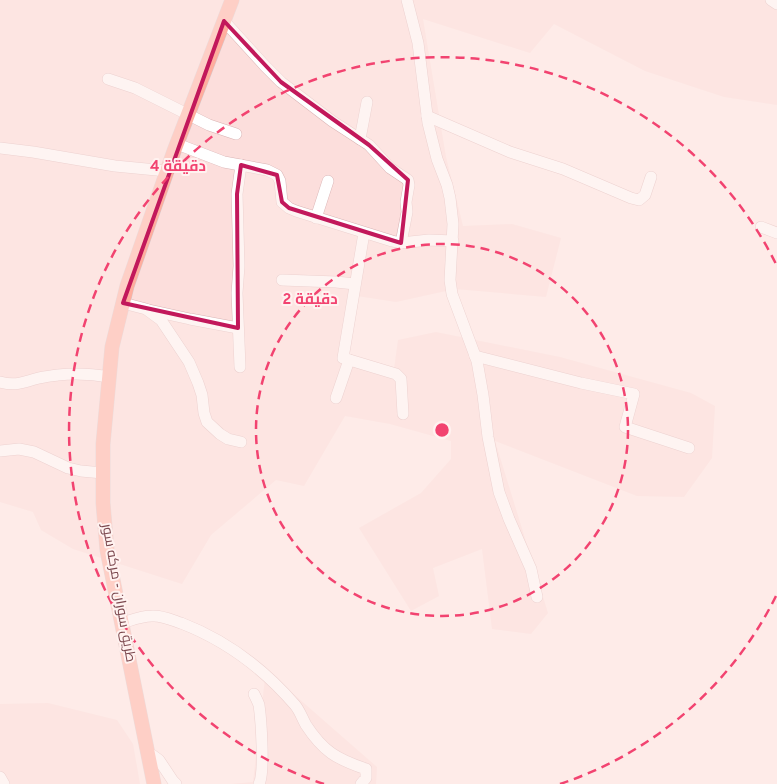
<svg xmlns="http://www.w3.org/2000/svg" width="777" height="784" font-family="Overpass,Cairo,sans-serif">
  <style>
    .residential { fill: #fcdedc }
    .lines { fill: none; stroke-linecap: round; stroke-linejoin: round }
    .minor-casing { stroke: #dab4b5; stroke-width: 12 }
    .major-casing { stroke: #d8c8ca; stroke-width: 15 }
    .minor { stroke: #fff; stroke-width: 11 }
    .major { stroke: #ffad9e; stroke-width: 14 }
    .marked { fill: none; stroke: #c2185b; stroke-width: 4; stroke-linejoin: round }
    .ring { fill: none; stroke: #f24370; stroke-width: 2.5; stroke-dasharray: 9 6 }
    .labels { text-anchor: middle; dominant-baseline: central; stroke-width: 4; stroke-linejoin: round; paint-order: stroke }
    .street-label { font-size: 14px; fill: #7c494f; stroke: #fff2f0 }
    .centre { fill: #f24370; stroke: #fff2f0; stroke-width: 2.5 }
    .ring-label { font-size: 15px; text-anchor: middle; font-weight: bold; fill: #f24370; stroke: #fff2f0; stroke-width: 4; stroke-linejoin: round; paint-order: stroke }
  </style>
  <rect width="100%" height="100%" fill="#feebe8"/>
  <!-- residential -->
  <g class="residential">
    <path d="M0 0H777V105L724 97 645 71 554 24 530 53 423 19 446 157 463 226 512 224 561 238 546 297 455 289 396 302 357 296 347 355 394 369 398 340 436 332 560 357 691 393 715 406 712 458 684 497 637 496 495 441 548 613 531 634 492 629 482 549 433 568 439 596 411 611 359 528 421 493 451 459V441L390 424 345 416 304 486 276 480 211 535 182 584 73 549 41 530 33 512 0 502Z"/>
    <path d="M266 670 377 767 376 784H231L253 782Z"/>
    <path d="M48 703 117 720 133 744 140 784H0V704Z"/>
  </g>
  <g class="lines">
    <!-- minor casing -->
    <g class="minor-casing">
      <g id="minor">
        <path d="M407 0 418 43 428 123 437 159 447 185 450 198 453 224 450 280 452 294 477 361 483 395 488 437 499 492 509 519 531 569 537 597"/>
        <path d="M771 0 777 4"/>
        <path d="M224 21 265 66 281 82 332 121 369 145 390 168 408 180 409 185 406 202 407 212 401 243"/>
        <path d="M108 79 135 88 209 125 236 134"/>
        <path d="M427 116 510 152 563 169 631 198 639 200 645 195 651 177"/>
        <path d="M360 139 367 102"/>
        <path d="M177 144 224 162 267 170 277 175 280 181 282 202 289 208 296 211 392 241 401 243 429 240 453 241"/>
        <path d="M0 148 33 152 115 166 167 171"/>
        <path d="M316 218 328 181"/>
        <path d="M761 227 777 233"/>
        <path d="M364 233 343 358 396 374 401 379 403 414"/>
        <path d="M282 280 336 282 355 284"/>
        <path d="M123 303 146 309 161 320 189 362 198 383 202 395 204 413 207 422 220 434 228 439 241 442"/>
        <path d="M149 310 190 319 238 328"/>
        <path d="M475 356 581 383 634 394 625 427 689 448"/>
        <path d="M240 367 237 293 239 266 237 194 241 165"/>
        <path d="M0 382C14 386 21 383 35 379 42 377 51 376 58 375 76 373 92 374 110 377"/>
        <path d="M336 398 349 360"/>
        <path d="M0 451 19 449 34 452 68 468 81 471 103 473"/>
        <path d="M122 623C132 620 141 616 152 616 161 615 172 620 181 623 225 640 264 669 295 705 300 711 302 718 306 725 323 751 336 759 366 769V778L361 784"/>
        <path d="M254 694C256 698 258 702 259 705 261 719 265 773 259 784"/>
        <path d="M148 752 159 760 173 781 176 784"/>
        <path d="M0 777 4 784"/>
      </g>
    </g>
    <!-- major casing -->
    <g class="major-casing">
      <path id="major" d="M154 784 107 550 103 503V444L112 347 127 286 174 151 232 0"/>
    </g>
    <!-- minor -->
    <use href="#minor" class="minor"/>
    <!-- major -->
    <use href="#major" class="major"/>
  </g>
  <!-- marked area -->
  <path d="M0 0H777V784H0ZM224 21 281 82 369 145 408 180 401 243 289 208 282 202 277 175 241 165 237 194 238 328 123 303Z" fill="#feebe8" fill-opacity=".55" fill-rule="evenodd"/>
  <path class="marked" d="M224 21 281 82 369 145 408 180 401 243 289 208 282 202 277 175 241 165 237 194 238 328 123 303Z"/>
  <!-- distance rings -->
  <g class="ring">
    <circle cx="442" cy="430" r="186"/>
    <path d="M776 596A373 373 0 0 1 560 784M324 784A373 373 0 1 1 776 264"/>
  </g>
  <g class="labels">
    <!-- street labels -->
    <g class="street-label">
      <text transform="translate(118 593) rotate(80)">طريق سوران - مركه سور</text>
    </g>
  </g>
  <circle cx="442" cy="430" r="8" class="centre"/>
  <g class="ring-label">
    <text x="178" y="171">4 دقيقة</text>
    <text x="310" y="304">2 دقيقة</text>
  </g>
</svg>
